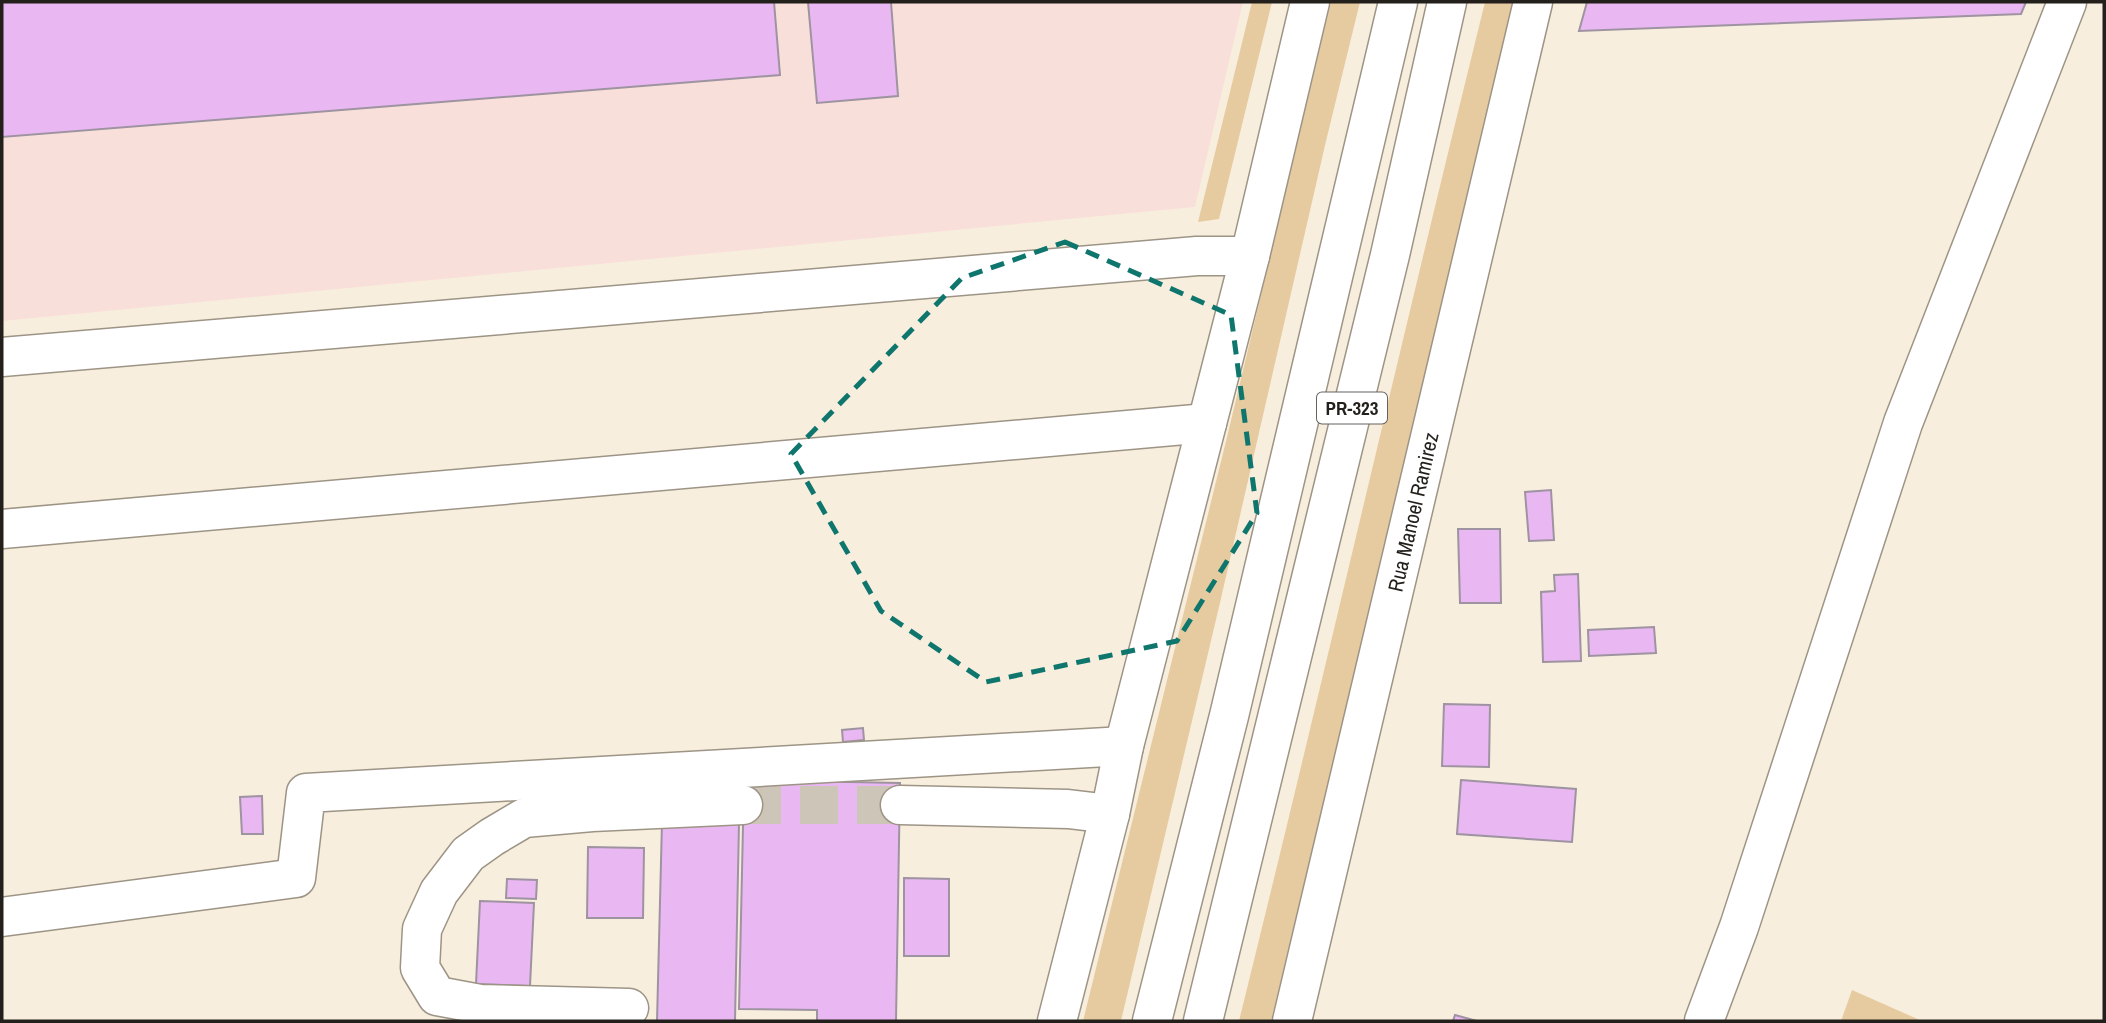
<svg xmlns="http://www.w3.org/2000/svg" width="2106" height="1023" font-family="'Archivo Narrow',sans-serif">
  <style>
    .industrial { fill: #f9dfd9 }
    .green { fill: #e7cba0 }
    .building { fill: #e9b8f2; stroke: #9e93a0; stroke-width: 2 }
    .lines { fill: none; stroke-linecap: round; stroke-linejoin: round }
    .minor-tunnel { stroke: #cdc5b7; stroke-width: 38; stroke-dasharray: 38 19; stroke-linecap: butt }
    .minor-casing { stroke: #9d9486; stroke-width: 41 }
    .major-casing { stroke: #9d9486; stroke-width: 41 }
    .highway-casing { stroke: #9d9486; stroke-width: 41 }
    .minor { stroke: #fff; stroke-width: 38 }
    .major { stroke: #fff; stroke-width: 38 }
    .highway { stroke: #fff; stroke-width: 38 }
    .marked { fill: none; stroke: #0f766e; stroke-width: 5; stroke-dasharray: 14 9; stroke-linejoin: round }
    .labels { text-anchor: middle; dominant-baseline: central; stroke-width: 6; stroke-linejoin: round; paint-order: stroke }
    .shield { fill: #fff; stroke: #65625f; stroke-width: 2 }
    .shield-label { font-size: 19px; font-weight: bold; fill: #231f1a }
    .street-label { font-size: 21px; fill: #231f1a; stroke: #fff }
  </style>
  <rect width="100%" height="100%" fill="#f8eede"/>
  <!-- industrial -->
  <path class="industrial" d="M2 2H1243L1195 207 2 321Z"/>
  <!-- green -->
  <g class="green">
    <path d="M1252 2H1272L1219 219 1198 222Z"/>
    <path d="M1331 2H1360L1326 141 1219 607 1121 1021H1083L1228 433Z"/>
    <path d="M1485 2H1513L1433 345 1271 1021H1239C1323 682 1401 341 1485 2Z"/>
    <path d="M1852 990 1922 1021H1841Z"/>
  </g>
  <!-- building -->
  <g class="building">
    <path d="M2 2H774L780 75 2 137Z"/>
    <path d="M808 2H891L898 96 817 103Z"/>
    <path d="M1587 2H2026L2021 14 1579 31Z"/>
    <path d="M1551 490 1554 540 1529 541 1525 492Z"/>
    <path d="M1458 529H1500L1501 603H1460Z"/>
    <path d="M1578 574 1581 661 1543 662 1541 592 1555 591 1554 575Z"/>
    <path d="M1654 627 1656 653 1589 656 1588 630Z"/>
    <path d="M1444 704 1490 705 1489 767 1442 766Z"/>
    <path d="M863 728 864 740 843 742 842 730Z"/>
    <path d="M744 780 900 783 896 1021H817V1010L739 1009Z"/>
    <path d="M1461 780 1576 789 1572 842 1457 834Z"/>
    <path d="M262 796 263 834H242L240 797Z"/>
    <path d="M662 822 739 823 735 1021H657Z"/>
    <path d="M588 847 644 848 643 918H587Z"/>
    <path d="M904 878 949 879V956H904Z"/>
    <path d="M507 879 537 880 536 899 506 898Z"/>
    <path d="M480 901 534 903 530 986 476 984Z"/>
    <path d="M1455 1015 1477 1021H1453Z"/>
  </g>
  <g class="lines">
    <!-- minor-tunnel -->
    <path class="minor-tunnel" d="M743 805H900"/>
    <!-- minor casing -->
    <g class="minor-casing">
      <g id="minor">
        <path d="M2 357 1197 256H1250"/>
        <path d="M2 529 1207 423"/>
        <path d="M900 805 1068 809 1110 814"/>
        <path d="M2 917 296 878 306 793 1124 746"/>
        <path d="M629 1008 480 1004 437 996 420 968 422 929 439 892 468 854 492 837 524 818 592 812 743 805"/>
        <path d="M1704 1021 1739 927 1903 423 2067 2"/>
      </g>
    </g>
    <!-- major casing -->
    <g class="major-casing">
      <g id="major">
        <path d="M1057 1021 1110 814 1124 746 1250 256 1310 2"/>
        <path d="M1292 1021 1533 2"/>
      </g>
    </g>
    <!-- highway casing -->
    <g class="highway-casing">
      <g id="highway">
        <path d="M1152 1021 1229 716 1398 2"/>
        <path d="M1203 1021 1390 255 1447 2"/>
      </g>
    </g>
    <!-- minor -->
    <use href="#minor" class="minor"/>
    <!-- major -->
    <use href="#major" class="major"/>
    <!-- highway -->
    <use href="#highway" class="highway"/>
  </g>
  <!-- marked area -->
  <path class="marked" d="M1065 242 1231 315 1257 513 1177 641 986 682 881 611 791 454 962 278Z"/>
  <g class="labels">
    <!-- shield labels -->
    <rect class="shield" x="1317" y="392.5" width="70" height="31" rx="5"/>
    <g class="shield-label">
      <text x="1352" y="408">PR-323</text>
    </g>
    <!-- street labels -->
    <g class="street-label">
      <text transform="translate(1413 512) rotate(-77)">Rua Manoel Ramirez</text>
    </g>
  </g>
  <!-- border -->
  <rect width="2106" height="1023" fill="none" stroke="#231f1a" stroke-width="7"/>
</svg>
